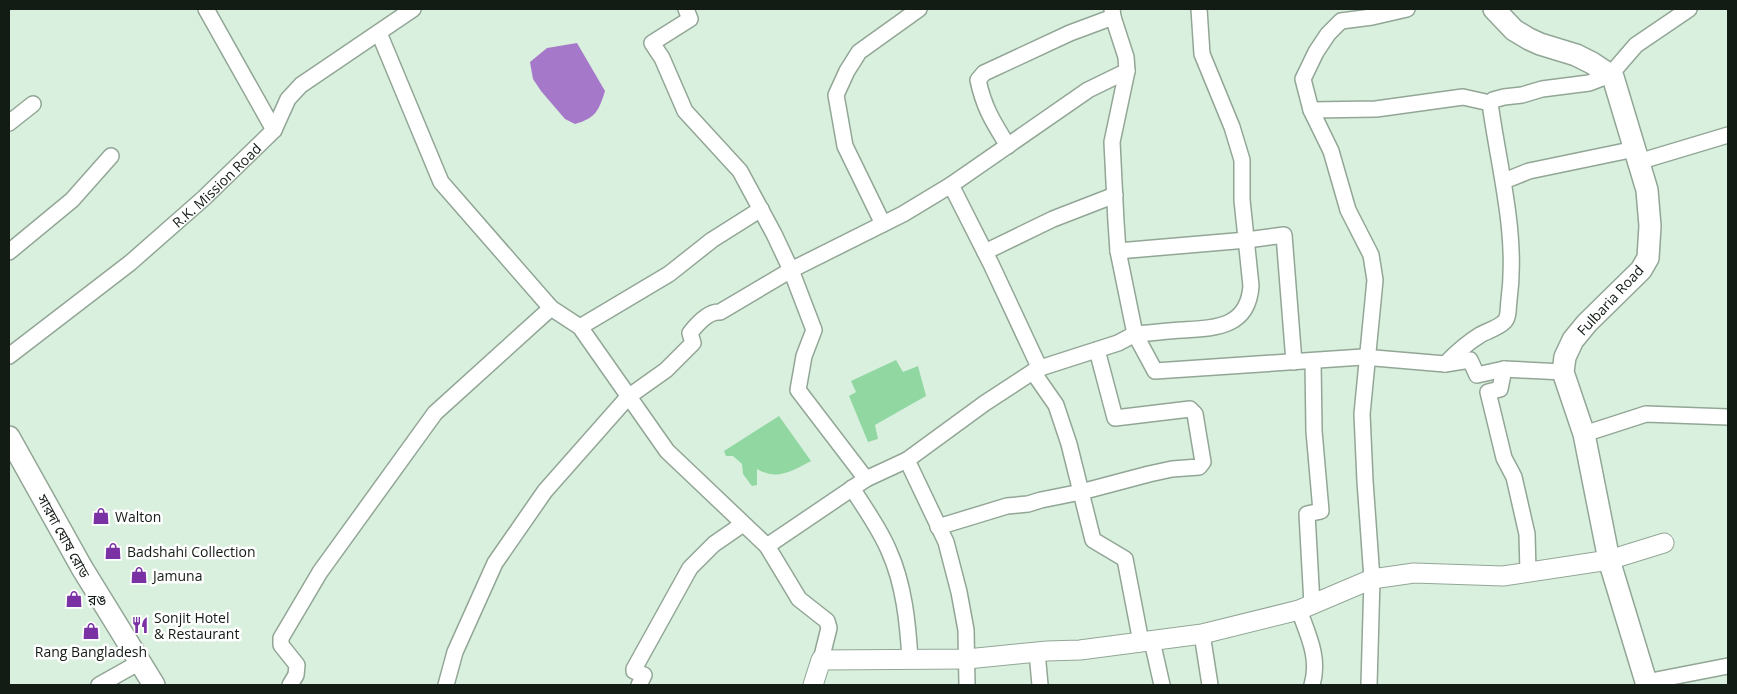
<svg xmlns="http://www.w3.org/2000/svg" width="1737" height="694" font-family="'Open Sans','Noto Sans Bengali',sans-serif">
  <style>
    .green { fill: #90d7a2 }
    .water { fill: #a678c9 }
    .lines { fill: none; stroke-linecap: round; stroke-linejoin: round }
    .minor-casing { stroke: #92a696; stroke-width: 18 }
    .tertiary-casing { stroke: #92a696; stroke-width: 21 }
    .secondary-casing { stroke: #92a696; stroke-width: 24 }
    .minor { stroke: #fff; stroke-width: 15 }
    .tertiary { stroke: #fff; stroke-width: 19 }
    .secondary { stroke: #fff; stroke-width: 21 }
    .labels { text-anchor: middle; dominant-baseline: central; stroke-width: 5; stroke-linejoin: round; paint-order: stroke }
    .street-label { font-size: 14px; fill: #131b15; stroke: #fff }
    .poi-label { font-size: 14px; fill: #131b15; stroke: #fff; text-anchor: start }
  </style>
  <rect width="100%" height="100%" fill="#daf0df"/>
  <!-- green -->
  <g class="green">
    <path d="M896 360 903 372 918 366 926 396 875 425 878 439 868 442 849 396 856 392 851 381Z"/>
    <path d="M779 416 811 461C792 471 777 481 757 469V485L752 486 743 474 742 464 733 456H726L724 451Z"/>
  </g>
  <!-- water -->
  <path class="water" d="M577 43 605 91C599 110 596 118 575 124L565 119 541 91 533 79 530 62 547 48Z"/>
  <g class="lines">
    <!-- minor casing -->
    <g class="minor-casing">
      <g id="minor">
        <path d="M206 9 274 130"/>
        <path d="M686 9 690 19 652 43 662 58 685 111 740 171 774 234 791 270 814 330 804 356 798 390 866 479"/>
        <path d="M1199 9 1202 54 1232 127 1242 160V200L1251 286C1248 328 1215 328 1182 330 1166 331 1151 333 1135 334L1155 371 1363 357 1445 364 1470 360 1477 375 1504 369 1563 372"/>
        <path d="M379 33 441 182 551 308 580 327 667 451 767 546 799 599 827 621 829 628 821 660"/>
        <path d="M1311 110 1376 109 1463 97 1490 103"/>
        <path d="M9 123 33 104"/>
        <path d="M1008 146C993 122 984 108 978 80L984 73 1070 33 1113 17"/>
        <path d="M1638 162 1728 135"/>
        <path d="M1504 181 1529 171 1635 149"/>
        <path d="M951 185 991 264 1040 369"/>
        <path d="M883 224 845 146 836 95 847 71 859 52 919 9"/>
        <path d="M1118 251 1247 240 1284 235 1294 362"/>
        <path d="M9 252 72 200 111 156"/>
        <path d="M985 252 1053 219 1115 195"/>
        <path d="M580 327 669 274 712 240 761 209"/>
        <path id="s1" d="M9 356 130 263 204 198 274 130 288 99 301 85 413 9"/>
        <path d="M1445 364C1456 353 1467 343 1480 335 1487 331 1498 328 1504 322 1509 318 1508 307 1509 300 1518 234 1499 169 1490 103L1493 100 1504 97 1522 95 1542 89 1589 83 1610 75 1636 45 1689 9"/>
        <path d="M1504 369 1500 389 1488 392 1504 458 1514 477 1527 534 1528 572"/>
        <path d="M1033 372 1056 405 1069 444 1093 540 1125 559 1141 642"/>
        <path d="M1584 434 1646 414 1728 417"/>
        <path d="M907 460 946 542 959 592 966 630 967 685"/>
        <path d="M852 488C865 509 880 529 889 551 904 584 908 624 910 660"/>
        <path d="M938 527 1007 506 1028 504 1041 500 1081 492 1149 474 1172 469 1199 467 1203 462 1195 414 1190 409 1115 418 1097 350"/>
        <path d="M767 546 866 479 907 460 985 403 1037 369 1118 343 1135 334 1118 251 1116 222 1112 142 1127 71 1126 57 1113 17 1112 9"/>
        <path d="M1372 579 1365 481 1362 414 1375 280 1371 255 1348 210 1331 151 1311 110 1303 79 1316 52 1328 34 1341 21 1372 17 1407 9"/>
        <path d="M1312 604 1307 514 1321 511 1314 431 1313 361"/>
        <path d="M1299 610C1308 635 1320 658 1312 685"/>
        <path d="M1202 634 1210 685"/>
        <path d="M1152 641 1162 685"/>
        <path d="M1037 652 1040 685"/>
        <path d="M1646 682 1728 666"/>
        <path d="M99 685 140 662"/>
        <path d="M290 685 296 675 297 665 281 645V638L320 572 435 413 551 308"/>
        <path d="M446 685 455 652 495 563 545 491 628 397 666 370 693 343 690 333C697 324 709 311 720 312L791 270 903 214 951 185 1088 90 1127 71"/>
        <path d="M639 685 644 675 634 671V669L690 568 714 544 743 524"/>
        <path d="M1369 685 1372 579"/>
      </g>
    </g>
    <!-- tertiary casing -->
    <g class="tertiary-casing">
      <path id="tertiary" d="M813 685 821 660 967 659 1047 651 1080 650 1202 634 1299 610 1372 579 1414 573 1503 576 1609 560 1664 543"/>
    </g>
    <!-- secondary casing -->
    <g class="secondary-casing">
      <g id="secondary">
        <path d="M1494 9 1514 30 1529 39 1540 44 1576 55 1592 63 1613 77 1647 190 1650 226 1648 258 1641 270 1587 323 1573 340 1565 357 1563 372 1584 434 1609 560 1647 685"/>
        <path d="M9 437 82 568 154 685"/>
      </g>
    </g>
    <!-- minor -->
    <use href="#minor" class="minor"/>
    <!-- tertiary -->
    <use href="#tertiary" class="tertiary"/>
    <!-- secondary -->
    <use href="#secondary" class="secondary"/>
  </g>
  <!-- icons -->
  <defs>
    <g id="shop-bare" transform="scale(1.35)"><path d="M-5-2.5h2.3a2.7 3.5 0 0 1 5.4 0H5L5.5 6h-11ZM-1.5-2.5h3a1.5 2.3 0 0 0-3 0Z" fill="#7931a4" stroke="#fff" stroke-width="2.5" paint-order="stroke"/></g>
    <g id="restaurant-bare" transform="scale(1.35)"><path d="M-5-6h1v4h1v-4h1v4h1v-4h1v5L-1.5 .5V6h-2V.5L-5-1ZM5-6V6H3V1.5H1.5Q1.5-4 5-6Z" fill="#7931a4" stroke="#fff" stroke-width="2.5" paint-order="stroke"/></g>
  </defs>
  <g fill-rule="evenodd">
    <use href="#shop-bare" x="101" y="516"/>
    <use href="#shop-bare" x="113" y="551"/>
    <use href="#shop-bare" x="139" y="575"/>
    <use href="#shop-bare" x="74" y="599"/>
    <use href="#restaurant-bare" x="140" y="625"/>
    <use href="#shop-bare" x="91" y="631"/>
  </g>
  <g class="labels">
    <!-- street labels -->
    <g class="street-label">
      <text stroke="none"><textPath href="#s1" startOffset="269">R.K. Mission Road</textPath></text>
      <text transform="translate(1610 300) rotate(-47)">Fulbaria Road</text>
      <text transform="translate(64 536) rotate(61)">সারদা ঘোষ রোড</text>
    </g>
    <!-- poi labels -->
    <g class="poi-label">
      <text x="115" y="516">Walton</text>
      <text x="127" y="551">Badshahi Collection</text>
      <text x="153" y="575">Jamuna</text>
      <text x="88" y="599">রঙ</text>
      <text x="154" y="617">Sonjit Hotel<tspan x="154" dy="16">&amp; Restaurant</tspan></text>
      <text x="91" y="651" text-anchor="middle">Rang Bangladesh</text>
    </g>
  </g>
  <!-- border -->
  <rect width="1737" height="694" fill="none" stroke="#131b15" stroke-width="20"/>
</svg>
